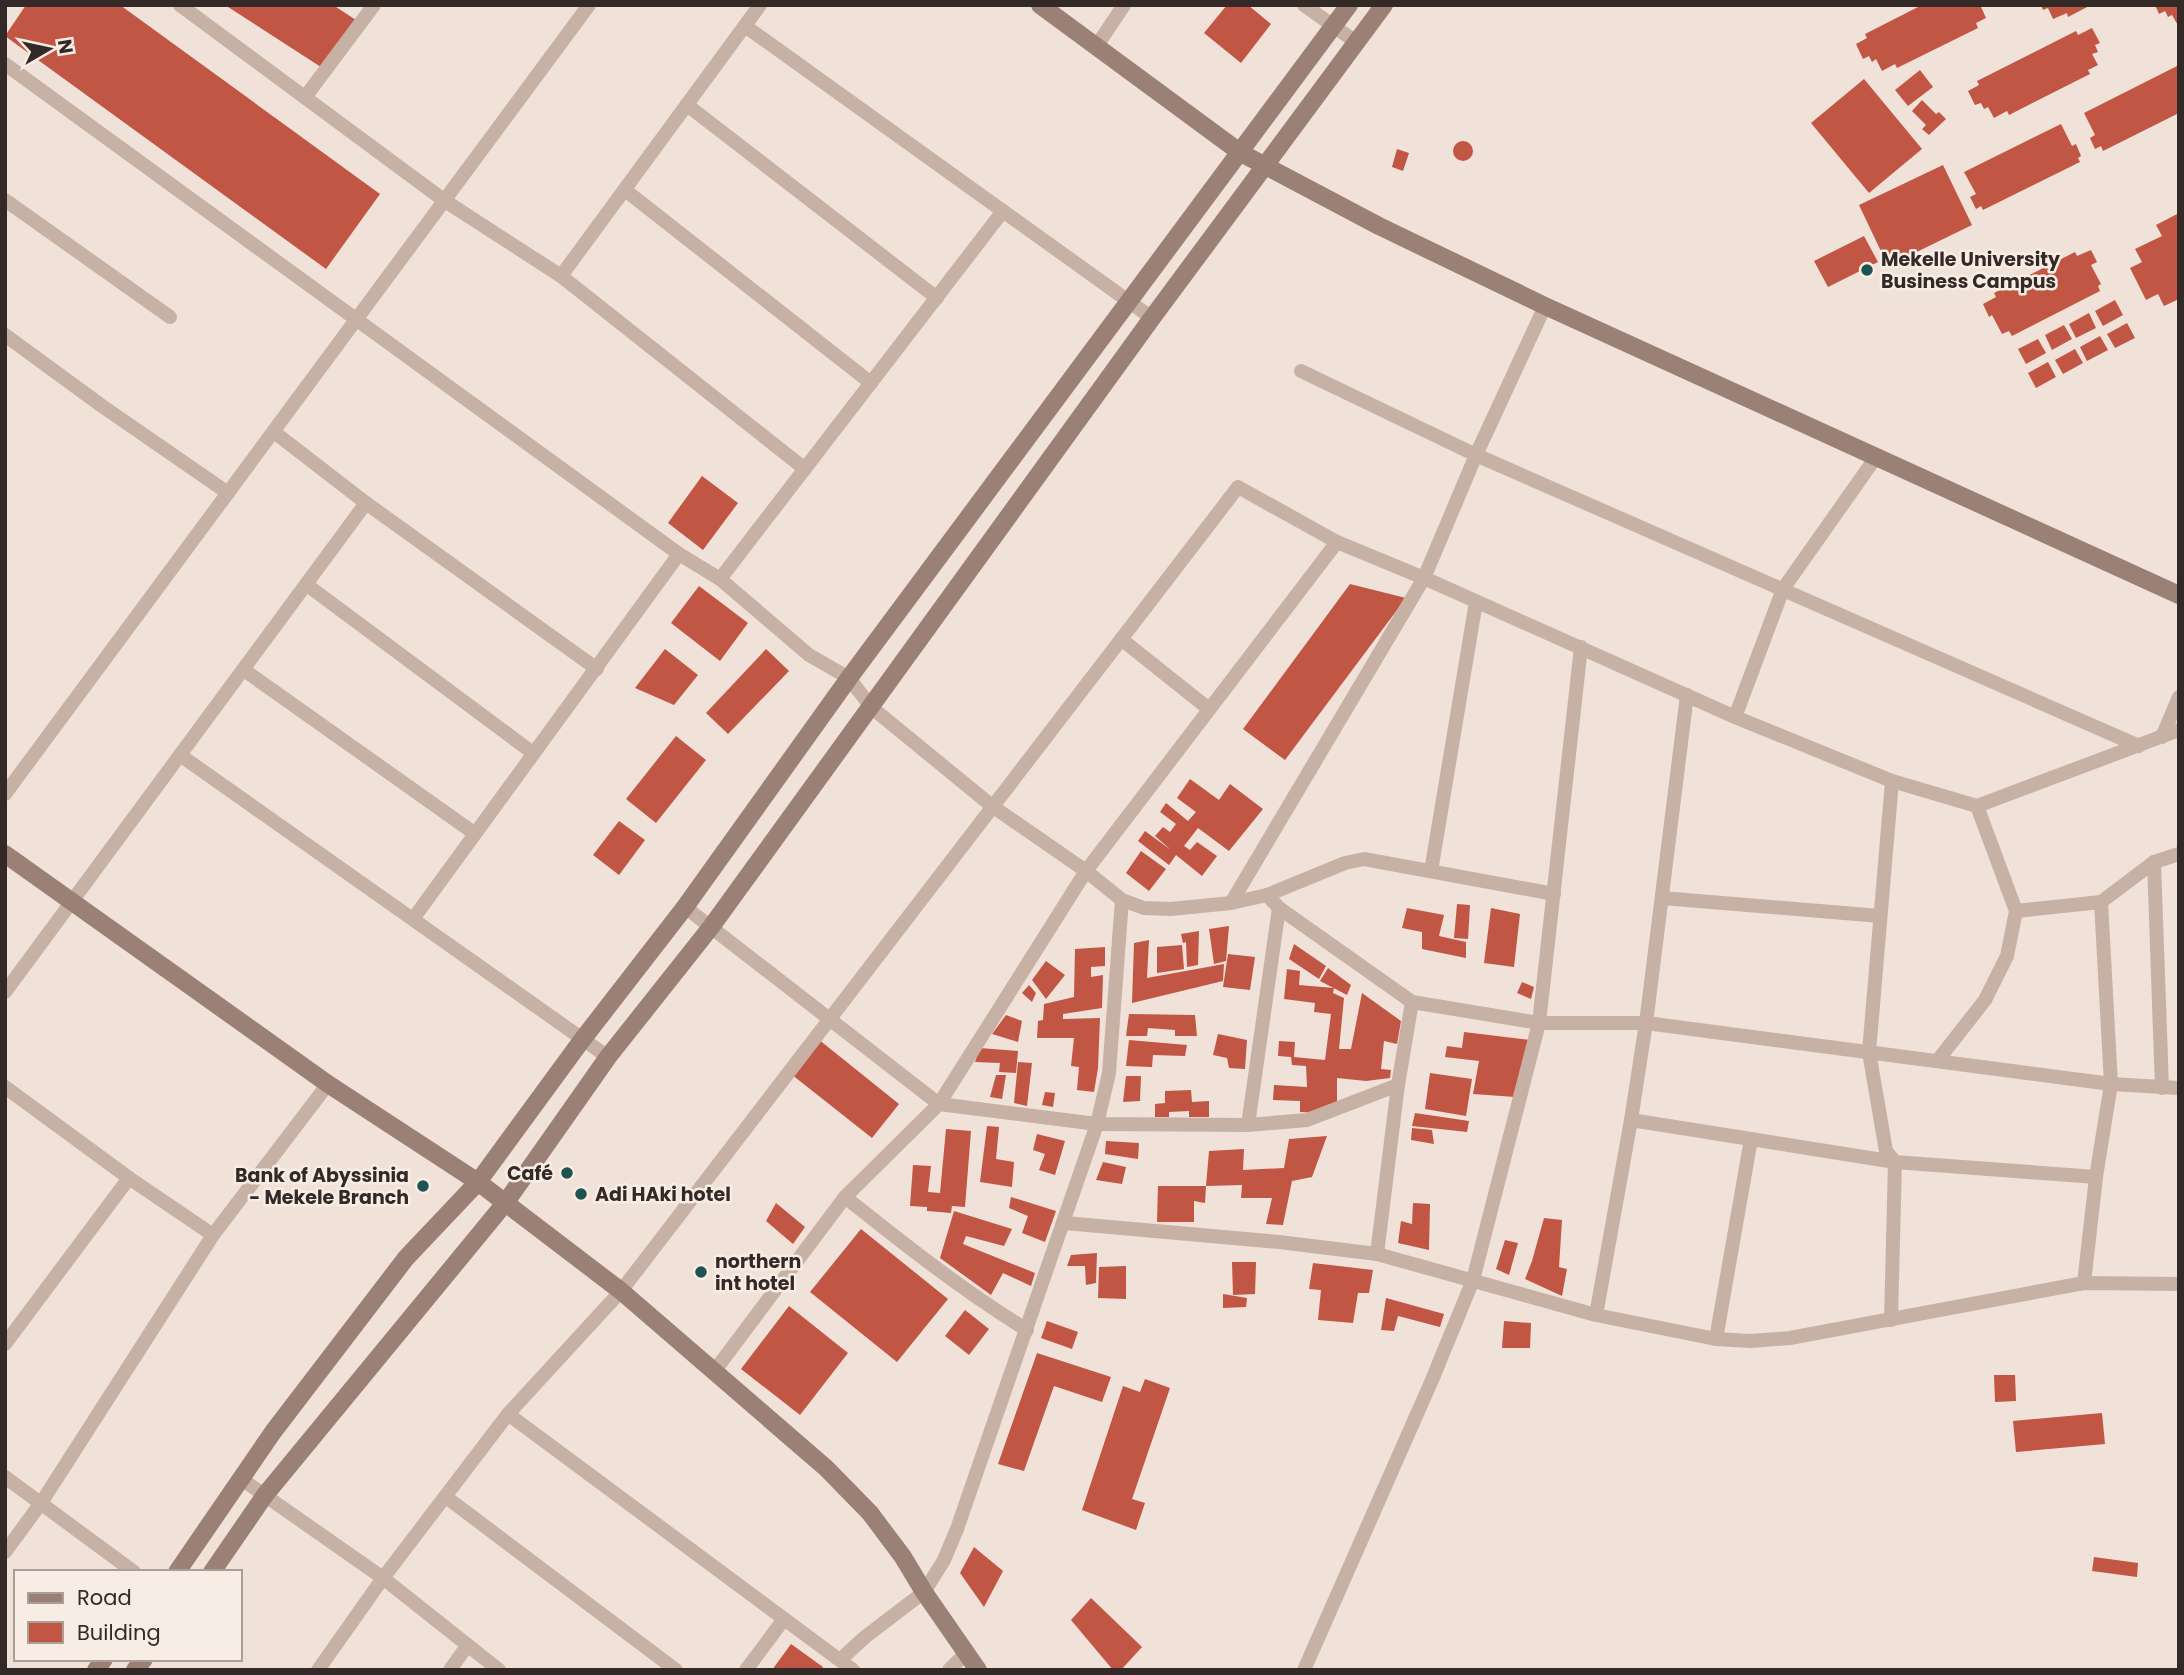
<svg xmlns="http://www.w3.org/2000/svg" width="2184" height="1675" font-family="Poppins,sans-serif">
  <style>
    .building { fill: #c25644 }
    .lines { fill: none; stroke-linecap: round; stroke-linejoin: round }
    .street { stroke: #c7b1a5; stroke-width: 14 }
    .secondary { stroke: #9b8076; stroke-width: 18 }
    .poi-dot { fill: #1d5351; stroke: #f8ede4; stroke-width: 2.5 }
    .labels { text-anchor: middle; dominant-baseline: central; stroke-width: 5; stroke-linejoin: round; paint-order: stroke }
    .poi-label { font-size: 19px; font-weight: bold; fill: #332926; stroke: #f8ede4; text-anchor: start }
  </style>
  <rect width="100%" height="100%" fill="#f0e2d8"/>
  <!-- building -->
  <g class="building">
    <path d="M26 5H120L380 194 326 269 5 36Z"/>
    <path d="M225 5H333L356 20 324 69Z"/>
    <path d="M1227 5H1248L1271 24 1241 63 1204 33Z"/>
    <path d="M1922 5H1984L1981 7 1986 18 1976 23 1978 28 1897 68 1895 64 1882 71 1876 59 1872 62 1869 56 1863 59 1856 44 1867 38 1865 34Z"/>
    <path d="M2041 5H2091L2068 17 2067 13 2053 19 2048 8 2043 10Z"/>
    <path d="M2155 5H2179V27L2172 15 2168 17 2165 11 2159 14Z"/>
    <path d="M2092 28 2100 43 2095 45 2098 52 2092 54 2098 65 2088 70 2090 74 2009 115 2007 111 1994 118 1988 107 1984 109 1981 103 1975 105 1968 91 1979 85 1977 81 2076 31 2078 35Z"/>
    <path d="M2179 65V113L2103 151 2101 146 2095 149 2090 138 2095 135 2084 113Z"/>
    <path d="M1920 70 1933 87 1908 106 1895 90Z"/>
    <path d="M1864 79 1922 149 1869 193 1811 123Z"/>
    <path d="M1922 100 1936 114 1939 112 1946 119 1929 135 1922 129 1926 125 1912 111Z"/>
    <path d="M2061 124 2072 146 2076 144 2081 156 2078 158 2080 162 1983 210 1981 206 1976 209 1970 197 1976 194 1964 172Z"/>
    <circle cx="1463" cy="151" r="10"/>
    <path d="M1397 149 1409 153 1403 171 1392 167Z"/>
    <path d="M1943 165 1972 225 1888 266 1859 205Z"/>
    <path d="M2179 213V299L2164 306 2158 294 2146 300 2130 268 2142 262 2135 249 2162 236 2156 225Z"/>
    <path d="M1864 236 1878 262 1828 287 1814 261Z"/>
    <path d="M2091 250 2097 262 2091 265 2101 284 2098 286 2100 291 2012 336 2009 331 2002 334 1992 315 1989 317 1983 304 1996 297 1994 293 2075 252 2077 256Z"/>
    <path d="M2115 300 2123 315 2103 326 2095 311Z"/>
    <path d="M2089 313 2096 328 2076 338 2069 324Z"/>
    <path d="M2127 323 2135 338 2115 348 2107 334Z"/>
    <path d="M2064 325 2072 339 2052 350 2045 335Z"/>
    <path d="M2100 336 2108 350 2087 361 2080 347Z"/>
    <path d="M2038 339 2046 353 2026 364 2018 349Z"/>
    <path d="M2075 349 2083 363 2063 374 2055 360Z"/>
    <path d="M2048 362 2056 377 2036 388 2028 373Z"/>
    <path d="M702 476 738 503 703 550 668 523Z"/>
    <path d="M1350 584 1406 598 1285 760 1243 729Z"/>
    <path d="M699 586 748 623 720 661 671 623Z"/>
    <path d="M665 649 698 675 674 705 635 688Z"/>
    <path d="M766 649 789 671 728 734 706 713Z"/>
    <path d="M676 736 706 760 656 823 626 799Z"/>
    <path d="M1190 779 1219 800 1230 784 1263 809 1229 851 1198 828 1184 846 1190 850 1197 842 1217 856 1202 876 1176 855 1169 865 1138 841 1145 831 1171 850 1155 836 1163 827 1170 832 1176 824 1160 812 1166 803 1188 821 1196 812 1177 798Z"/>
    <path d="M619 821 645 840 619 875 593 855Z"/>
    <path d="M1141 851 1166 869 1149 891 1126 873Z"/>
    <path d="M1457 904 1470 905 1468 939 1454 938Z"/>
    <path d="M1407 908 1444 915 1439 936 1466 942V958L1422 949V932L1402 928Z"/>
    <path d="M1491 908 1520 914 1514 967 1484 963Z"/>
    <path d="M1229 926 1226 961 1214 964 1209 929Z"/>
    <path d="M1199 931 1198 965 1187 967 1186 942 1183 943 1181 934Z"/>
    <path d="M1149 940 1147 978 1224 964 1223 981 1132 1003 1134 943Z"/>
    <path d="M1294 944 1326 966 1319 979 1289 959Z"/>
    <path d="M1182 945 1184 969 1157 973V947Z"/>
    <path d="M1105 947V966L1091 967V977L1103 975 1102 1008 1063 1014V1019L1100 1018 1098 1068 1094 1092 1077 1090 1079 1067 1071 1066 1074 1038H1037L1038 1021 1043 1020 1044 1004 1074 997 1075 949Z"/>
    <path d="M1228 954 1255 957 1250 990 1223 987Z"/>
    <path d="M1046 961 1065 975 1046 999 1032 980Z"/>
    <path d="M1328 968 1351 985 1347 995 1320 981Z"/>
    <path d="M1287 969 1300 971 1299 985 1334 988 1333 993 1344 998 1339 1049H1351L1362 993 1401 1021 1397 1044 1384 1041 1381 1069 1391 1070 1390 1078 1366 1081 1337 1078V1104L1318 1113 1300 1112V1101L1273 1100 1274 1085 1307 1087 1306 1066 1292 1065 1291 1057 1278 1056 1279 1041 1295 1042 1294 1057 1325 1060 1331 1014 1314 1012 1315 1003 1284 999Z"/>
    <path d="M1522 982 1534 987 1531 999 1517 993Z"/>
    <path d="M1029 985 1036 993 1032 1002 1022 993Z"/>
    <path d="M1129 1014 1195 1015 1197 1036H1175V1030L1148 1028 1147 1036H1126Z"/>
    <path d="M1006 1015 1022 1021 1018 1042 992 1034Z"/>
    <path d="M1464 1032 1531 1040 1515 1097 1473 1094 1479 1061 1445 1057 1447 1046 1462 1048Z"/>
    <path d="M1218 1034 1247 1040 1245 1069 1229 1068 1227 1058 1213 1055Z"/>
    <path d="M818 1039 899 1104 872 1138 791 1074Z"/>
    <path d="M1129 1040 1187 1045 1185 1056 1153 1055 1152 1067 1126 1066Z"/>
    <path d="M980 1048 1018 1051 1016 1073 999 1072 1000 1063 975 1062Z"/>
    <path d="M1018 1062 1032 1063 1027 1106 1014 1103Z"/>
    <path d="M1430 1073 1472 1079 1466 1116 1425 1109Z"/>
    <path d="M996 1075H1006L1002 1099 990 1097Z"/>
    <path d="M1126 1076H1141L1140 1101 1123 1102Z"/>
    <path d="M1191 1090 1192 1102 1209 1101V1117H1189V1111L1169 1112V1117H1155V1104L1165 1103V1091Z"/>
    <path d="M1045 1092 1055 1093 1053 1107 1042 1105Z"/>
    <path d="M1415 1113 1469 1121 1467 1132 1412 1126Z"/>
    <path d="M987 1126 999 1127 996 1159 1014 1162 1012 1187 980 1182Z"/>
    <path d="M1412 1128 1432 1130 1434 1144 1411 1140Z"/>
    <path d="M946 1129 971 1131 965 1207 952 1206 951 1213 927 1211V1207L910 1206 913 1165 931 1166 928 1192 940 1193Z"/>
    <path d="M1037 1134 1065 1141 1055 1175 1039 1170 1045 1154 1033 1150Z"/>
    <path d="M1327 1136 1312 1177 1292 1181 1283 1225 1266 1224 1272 1198H1241L1242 1185 1206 1186 1205 1203 1194 1201V1222H1157L1158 1186H1206L1209 1151 1244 1149 1243 1170 1284 1168 1289 1139Z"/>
    <path d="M1106 1141 1139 1143 1138 1159 1105 1154Z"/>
    <path d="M1103 1162 1126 1167 1122 1184 1096 1180Z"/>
    <path d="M1011 1197 1056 1211 1045 1242 1022 1233 1028 1216 1009 1208Z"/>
    <path d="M776 1203 805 1227 793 1244 766 1221Z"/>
    <path d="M1413 1203 1430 1204 1429 1250 1398 1243 1401 1221 1412 1224Z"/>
    <path d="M954 1211 1012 1229 1004 1246 966 1236 963 1244 1035 1273 1031 1286 1003 1273 991 1295 940 1258Z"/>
    <path d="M1544 1218 1562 1220 1559 1267 1567 1269 1562 1296 1525 1279 1532 1261Z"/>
    <path d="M861 1229 948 1299 897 1362 810 1292Z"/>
    <path d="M1505 1240 1518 1243 1509 1275 1496 1269Z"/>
    <path d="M1097 1253 1096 1283 1086 1285 1085 1266H1067L1071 1255Z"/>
    <path d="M1232 1262H1256L1255 1294 1233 1295Z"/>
    <path d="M1313 1263 1373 1270 1369 1293H1358L1353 1323 1318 1320 1321 1290 1309 1289Z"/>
    <path d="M1126 1266V1299L1098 1298 1099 1267Z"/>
    <path d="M1223 1294 1247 1298 1246 1307 1223 1308Z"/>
    <path d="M1386 1298 1444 1314 1440 1327 1398 1316 1394 1331 1381 1330Z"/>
    <path d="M789 1306 848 1353 800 1415 741 1369Z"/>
    <path d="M965 1310 989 1329 969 1355 945 1336Z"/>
    <path d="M1047 1321 1078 1332 1072 1349 1041 1338Z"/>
    <path d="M1504 1321 1531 1323 1530 1348H1502Z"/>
    <path d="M1037 1353 1111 1377 1102 1402 1054 1386 1024 1471 998 1464Z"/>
    <path d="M1994 1375H2015L2016 1401 1995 1402Z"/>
    <path d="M1145 1379 1170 1388 1132 1499 1145 1503 1136 1530 1082 1510 1123 1386 1140 1392Z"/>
    <path d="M2102 1413 2105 1444 2016 1452 2013 1421Z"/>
    <path d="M974 1547 1003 1571 984 1607 960 1573Z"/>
    <path d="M2094 1557 2138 1563 2137 1577 2092 1571Z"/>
    <path d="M1091 1598 1142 1647 1121 1670H1113L1071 1620Z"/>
    <path d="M791 1644 823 1667 821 1670H772Z"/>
  </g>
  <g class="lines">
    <!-- street -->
    <g class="street">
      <path d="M180 5 445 201 561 276 805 469"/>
      <path d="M1304 5 1356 42"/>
      <path d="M745 26 1152 318"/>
      <path d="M1096 47 1124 5"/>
      <path d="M5 64 679 554 720 579 809 655 849 678 871 707 992 806 1086 871 1122 900 1144 908 1171 909 1231 903 1267 895 1345 863 1364 859 1554 894"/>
      <path d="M306 96 374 5"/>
      <path d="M687 105 937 298"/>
      <path d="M625 190 871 383"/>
      <path d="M5 200 170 317"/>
      <path d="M561 276 760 5"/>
      <path d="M5 335 102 406 228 493"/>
      <path d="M1301 371 1476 455 2139 746"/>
      <path d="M274 432 366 503 597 669"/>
      <path d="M720 579 1003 211"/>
      <path d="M307 585 533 753"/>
      <path d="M1121 639 1209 709"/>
      <path d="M244 670 474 833"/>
      <path d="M1735 717 1783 589 1876 457"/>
      <path d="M2162 737 2179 697"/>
      <path d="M180 755 608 1057"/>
      <path d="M5 794 589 5"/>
      <path d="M2154 862 2162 1088"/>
      <path d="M1431 871 1476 602"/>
      <path d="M1267 895 1279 908 1412 1002 1539 1023H1646L2111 1084 2179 1088"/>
      <path d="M1662 898 1880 916"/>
      <path d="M1231 903 1424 578 1476 455 1545 306"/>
      <path d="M685 907 939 1104 1097 1124 1248 1125 1307 1120 1398 1085"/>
      <path d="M2016 911 2101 902 2154 862 2179 854"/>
      <path d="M413 919 679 554"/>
      <path d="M5 992 366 503"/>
      <path d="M1938 1060 1985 1000 2007 956 2016 911 1977 806"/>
      <path d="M5 1087 129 1178 213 1235"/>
      <path d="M1631 1120 1895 1162 2096 1177"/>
      <path d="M1248 1125 1279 908"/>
      <path d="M845 1197C904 1244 962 1290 1027 1330"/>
      <path d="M1065 1223 1279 1242 1377 1254 1596 1315 1716 1339 1750 1341 1790 1338 2084 1283 2179 1284"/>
      <path d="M1377 1254 1398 1085 1412 1002"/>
      <path d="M2084 1283 2096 1177 2111 1084 2101 902"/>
      <path d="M1596 1315 1631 1120 1646 1023 1687 695"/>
      <path d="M1891 1320 1895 1162 1886 1151 1869 1052 1892 781"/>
      <path d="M1716 1339 1751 1139"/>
      <path d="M5 1344 129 1178"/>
      <path d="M713 1373 845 1197 939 1104 1086 871 1337 542"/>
      <path d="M508 1414 853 1670"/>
      <path d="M5 1477 134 1572"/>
      <path d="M240 1478 383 1578 499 1670"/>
      <path d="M446 1497 676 1670"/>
      <path d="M5 1552 41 1503 213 1235 328 1084"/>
      <path d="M841 1659 865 1637 924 1592 944 1560 957 1529 1097 1124 1109 1073 1122 900"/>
      <path d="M318 1670 383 1578 508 1414 621 1291 1238 487 1337 542 1424 578 1735 717 1892 781 1977 806 2179 730"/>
      <path d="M450 1670 467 1646"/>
      <path d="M746 1670 784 1619"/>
      <path d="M949 1670 966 1653"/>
      <path d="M1304 1670 1432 1380 1473 1280 1539 1023 1581 647"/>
    </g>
    <!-- secondary -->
    <g class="secondary">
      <path d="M1040 5 1241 153 1379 226 1545 306 2179 595"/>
      <path d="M5 854 328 1084 478 1182 621 1291 826 1468 870 1513 903 1557 924 1592 978 1670"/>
      <path d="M177 1572 273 1432 406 1258 478 1182 582 1040 685 907 849 678 1349 5"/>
      <path d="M212 1572 265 1495 506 1202 608 1057 711 927 1152 318 1384 5"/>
      <path d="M96 1670 104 1659"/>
      <path d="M135 1670 144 1659"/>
    </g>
  </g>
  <!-- markers -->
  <g class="poi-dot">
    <circle cx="1867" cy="270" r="7"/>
    <circle cx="567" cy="1173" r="7"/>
    <circle cx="423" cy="1186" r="7"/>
    <circle cx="581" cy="1194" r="7"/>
    <circle cx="701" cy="1272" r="7"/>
  </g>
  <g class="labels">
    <!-- poi labels -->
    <g class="poi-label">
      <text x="1881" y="259">Mekelle University<tspan x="1881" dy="22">Business Campus</tspan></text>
      <text x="553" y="1173" text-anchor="end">Café</text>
      <text x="409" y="1175" text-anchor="end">Bank of Abyssinia<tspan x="409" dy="22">- Mekele Branch</tspan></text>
      <text x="595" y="1194">Adi HAki hotel</text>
      <text x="715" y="1261">northern<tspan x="715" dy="22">int hotel</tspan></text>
    </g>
  </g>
  <!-- border -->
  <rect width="2184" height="1675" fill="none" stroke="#332926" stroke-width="14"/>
  <!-- legend -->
  <rect x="14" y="1570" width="228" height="91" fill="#f8ede4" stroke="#a99f98" stroke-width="2"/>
  <rect x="28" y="1593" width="35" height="10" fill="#9b8076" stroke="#a99f98" stroke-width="2"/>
  <text x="77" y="1605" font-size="21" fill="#332926">Road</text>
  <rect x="28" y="1622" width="35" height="21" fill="#c25644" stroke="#a99f98" stroke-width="2"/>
  <text x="77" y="1640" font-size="21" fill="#332926">Building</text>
  <!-- north arrow -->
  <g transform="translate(49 49) rotate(81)" stroke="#f8ede4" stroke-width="5" paint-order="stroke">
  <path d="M0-5L12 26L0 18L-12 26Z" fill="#332926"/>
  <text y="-10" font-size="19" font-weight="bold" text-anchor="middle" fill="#332926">N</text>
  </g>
</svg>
